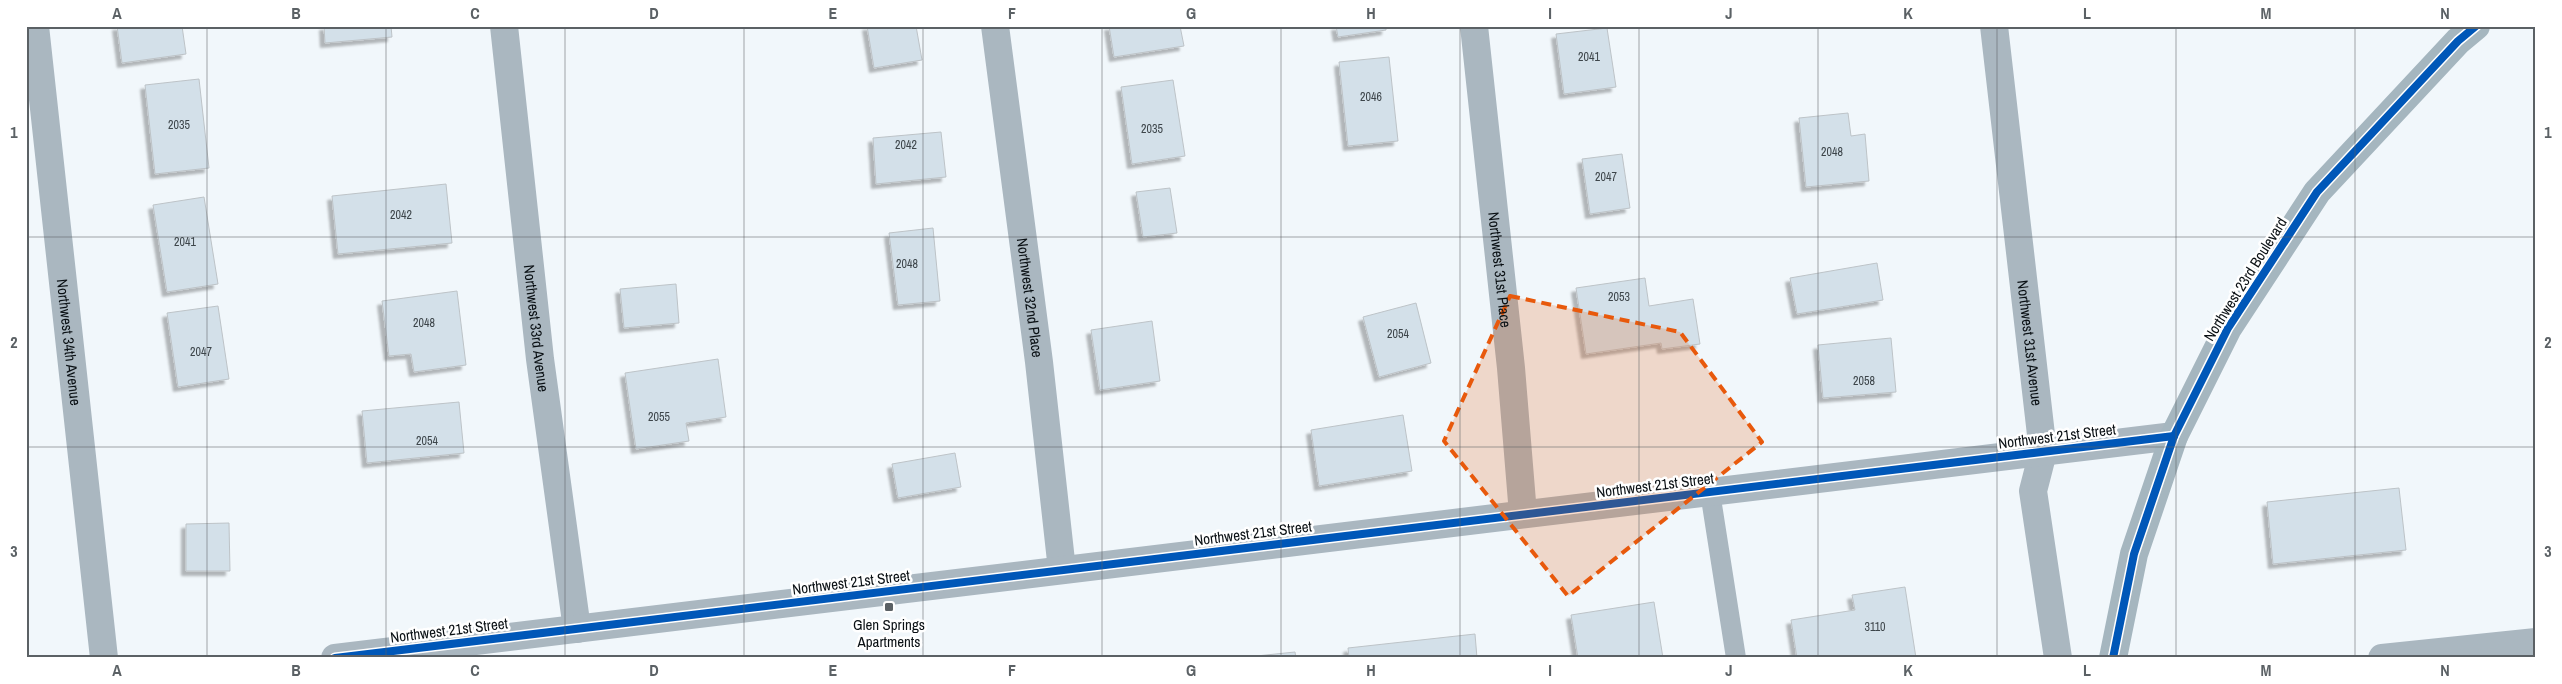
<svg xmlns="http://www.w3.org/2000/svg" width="2562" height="684" font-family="'Archivo Narrow',sans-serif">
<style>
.building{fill:#d3e0e9;stroke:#bdc3c7;filter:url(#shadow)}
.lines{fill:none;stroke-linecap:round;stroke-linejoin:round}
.lane{stroke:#aab7c0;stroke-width:20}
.street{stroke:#aab7c0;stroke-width:28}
.secondary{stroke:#a5b6bf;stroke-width:28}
.cycleway-casing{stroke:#fff;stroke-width:11}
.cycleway{stroke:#0057b8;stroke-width:8}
.marked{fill:#e8590c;fill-opacity:0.2;stroke:#e8590c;stroke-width:4;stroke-dasharray:10 6;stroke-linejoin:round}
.grid{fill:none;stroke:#5b6165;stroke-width:1;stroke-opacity:0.55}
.poi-dot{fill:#5b6165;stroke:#fff;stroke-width:2}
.labels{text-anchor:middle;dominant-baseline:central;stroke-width:5;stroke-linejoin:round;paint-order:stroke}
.number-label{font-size:12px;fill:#3d454a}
.street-label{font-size:15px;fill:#0a1014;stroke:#fff}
.poi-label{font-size:15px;fill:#0a1014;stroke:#fff}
.neatline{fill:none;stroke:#5b6165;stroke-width:2}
.grid-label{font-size:16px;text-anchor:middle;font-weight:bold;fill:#5b6165}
</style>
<defs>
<filter id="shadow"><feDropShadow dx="-4.5" dy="4.5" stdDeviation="1" flood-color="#0004"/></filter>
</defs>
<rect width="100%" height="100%" fill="#f1f7fb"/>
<g class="building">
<path d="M117 26H182L186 54 122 63Z"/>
<path d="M324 26H391L392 37 325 43Z"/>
<path d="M867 26H916L922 60 874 68Z"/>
<path d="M1109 26H1180L1184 46 1114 57Z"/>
<path d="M1336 26H1386V30L1338 37Z"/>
<path d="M1607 28 1616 87 1564 94 1556 34Z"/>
<path d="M1389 57 1398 141 1348 146 1339 62Z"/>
<path d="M199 79 209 168 155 174 145 85Z"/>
<path d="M1173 80 1185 156 1132 164 1121 87Z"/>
<path d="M1848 113 1851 136 1865 134 1869 181 1806 187 1799 118Z"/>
<path d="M941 132 946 177 876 184 873 138Z"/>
<path d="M1622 154 1630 208 1590 214 1582 159Z"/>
<path d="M446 184 452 243 338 254 332 196Z"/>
<path d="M1170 188 1177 233 1143 237 1136 192Z"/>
<path d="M204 197 218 284 167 292 153 205Z"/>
<path d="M933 228 940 301 898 305 889 233Z"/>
<path d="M1877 263 1883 300 1797 314 1790 278Z"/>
<path d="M1645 278 1649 306 1693 299 1700 344 1662 349 1661 343 1586 354 1576 288Z"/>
<path d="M676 284 679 323 624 328 620 289Z"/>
<path d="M457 291 466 365 414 372 411 354 389 356 382 301Z"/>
<path d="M1416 303 1431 363 1379 377 1363 317Z"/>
<path d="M218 306 229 379 178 387 167 313Z"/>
<path d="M1152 321 1160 381 1100 390 1091 330Z"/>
<path d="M1891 338 1896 392 1823 398 1818 345Z"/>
<path d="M718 359 726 417 686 423 689 441 636 449 625 373Z"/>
<path d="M459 402 464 453 367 463 362 411Z"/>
<path d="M1403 415 1412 471 1319 486 1311 430Z"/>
<path d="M955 453 961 487 898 498 892 464Z"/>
<path d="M2399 488 2406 550 2273 564 2267 502Z"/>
<path d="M229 523 230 571H186V524Z"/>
<path d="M1905 587 1916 658H1797L1791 620 1855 610 1852 595Z"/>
<path d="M1654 602 1663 658H1578L1571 615Z"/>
<path d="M1475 634 1477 658H1349L1348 648Z"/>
<path d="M1295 652 1296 658H1237Z"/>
</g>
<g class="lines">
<path class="lane" d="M1710 492 1736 658"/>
<g class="street">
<path id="s1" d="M35 26 104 658"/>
<path id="s2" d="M504 26 540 359 577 629"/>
<path id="s3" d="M995 26 1039 362 1062 570"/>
<path id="s4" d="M1474 26 1511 368 1523 514"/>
<path id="s5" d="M1994 26 2043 452 2033 491 2058 658"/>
<path d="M335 658 2174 436"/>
<path d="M2382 658 2536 642"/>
</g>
<path class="secondary" d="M2113 658 2134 554 2174 436 2228 328 2317 192 2458 41 2476 26"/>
<defs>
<g id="cycleway">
<path d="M335 658 2174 436"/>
<path d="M2113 658 2134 554 2174 436 2228 328 2317 192 2458 41 2476 26"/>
</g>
</defs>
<use href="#cycleway" class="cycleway-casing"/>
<use href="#cycleway" class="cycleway"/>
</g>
<path class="marked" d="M1510 296 1680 332 1762 442 1568 596 1444 441Z"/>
<path class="grid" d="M207 26V658M386 26V658M565 26V658M744 26V658M923 26V658M1102 26V658M1281 26V658M1460 26V658M1639 26V658M1818 26V658M1997 26V658M2176 26V658M2355 26V658M26 237H2536M26 447H2536"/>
<rect class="poi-dot" x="884" y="602" width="10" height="10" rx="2.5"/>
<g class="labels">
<g class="number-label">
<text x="1589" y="57">2041</text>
<text x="1371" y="97">2046</text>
<text x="179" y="125">2035</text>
<text x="1152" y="129">2035</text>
<text x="906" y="145">2042</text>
<text x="1832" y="152">2048</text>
<text x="1606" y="177">2047</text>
<text x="401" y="215">2042</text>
<text x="185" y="242">2041</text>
<text x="907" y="264">2048</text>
<text x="1619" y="297">2053</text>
<text x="424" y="323">2048</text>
<text x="1398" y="334">2054</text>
<text x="201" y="352">2047</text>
<text x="1864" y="381">2058</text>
<text x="659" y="417">2055</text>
<text x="427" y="441">2054</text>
<text x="1875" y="627">3110</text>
</g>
<g class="street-label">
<text stroke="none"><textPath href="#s4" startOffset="245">Northwest 31st Place</textPath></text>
<text transform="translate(2245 279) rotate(-58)">Northwest 23rd Boulevard</text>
<text stroke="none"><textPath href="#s3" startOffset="274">Northwest 32nd Place</textPath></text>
<text stroke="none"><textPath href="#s2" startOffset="304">Northwest 33rd Avenue</textPath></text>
<text stroke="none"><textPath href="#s1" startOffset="318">Northwest 34th Avenue</textPath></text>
<text stroke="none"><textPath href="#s5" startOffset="319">Northwest 31st Avenue</textPath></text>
<text transform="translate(2057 436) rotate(-7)">Northwest 21st Street</text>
<text transform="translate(1655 485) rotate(-7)">Northwest 21st Street</text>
<text transform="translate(1253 533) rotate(-7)">Northwest 21st Street</text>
<text transform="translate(851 582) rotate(-7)">Northwest 21st Street</text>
<text transform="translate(449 630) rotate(-7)">Northwest 21st Street</text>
</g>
<g class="poi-label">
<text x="889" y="624">Glen Springs<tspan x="889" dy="17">Apartments</tspan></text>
</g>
</g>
<rect width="2562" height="684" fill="none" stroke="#ffffff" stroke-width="55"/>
<rect x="28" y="28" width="2506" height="628" class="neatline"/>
<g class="grid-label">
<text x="117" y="19">A</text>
<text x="296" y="19">B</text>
<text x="475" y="19">C</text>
<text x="654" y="19">D</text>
<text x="833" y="19">E</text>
<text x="1012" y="19">F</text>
<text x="1191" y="19">G</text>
<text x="1371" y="19">H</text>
<text x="1550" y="19">I</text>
<text x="1729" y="19">J</text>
<text x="1908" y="19">K</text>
<text x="2087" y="19">L</text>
<text x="2266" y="19">M</text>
<text x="2445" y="19">N</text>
<text x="14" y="138">1</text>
<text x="2548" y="138">1</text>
<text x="14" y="348">2</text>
<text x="2548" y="348">2</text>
<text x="14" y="557">3</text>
<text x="2548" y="557">3</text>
<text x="117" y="676">A</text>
<text x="296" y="676">B</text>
<text x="475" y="676">C</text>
<text x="654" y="676">D</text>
<text x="833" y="676">E</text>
<text x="1012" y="676">F</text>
<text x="1191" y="676">G</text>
<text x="1371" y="676">H</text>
<text x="1550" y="676">I</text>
<text x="1729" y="676">J</text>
<text x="1908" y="676">K</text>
<text x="2087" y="676">L</text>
<text x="2266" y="676">M</text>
<text x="2445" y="676">N</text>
</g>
</svg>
